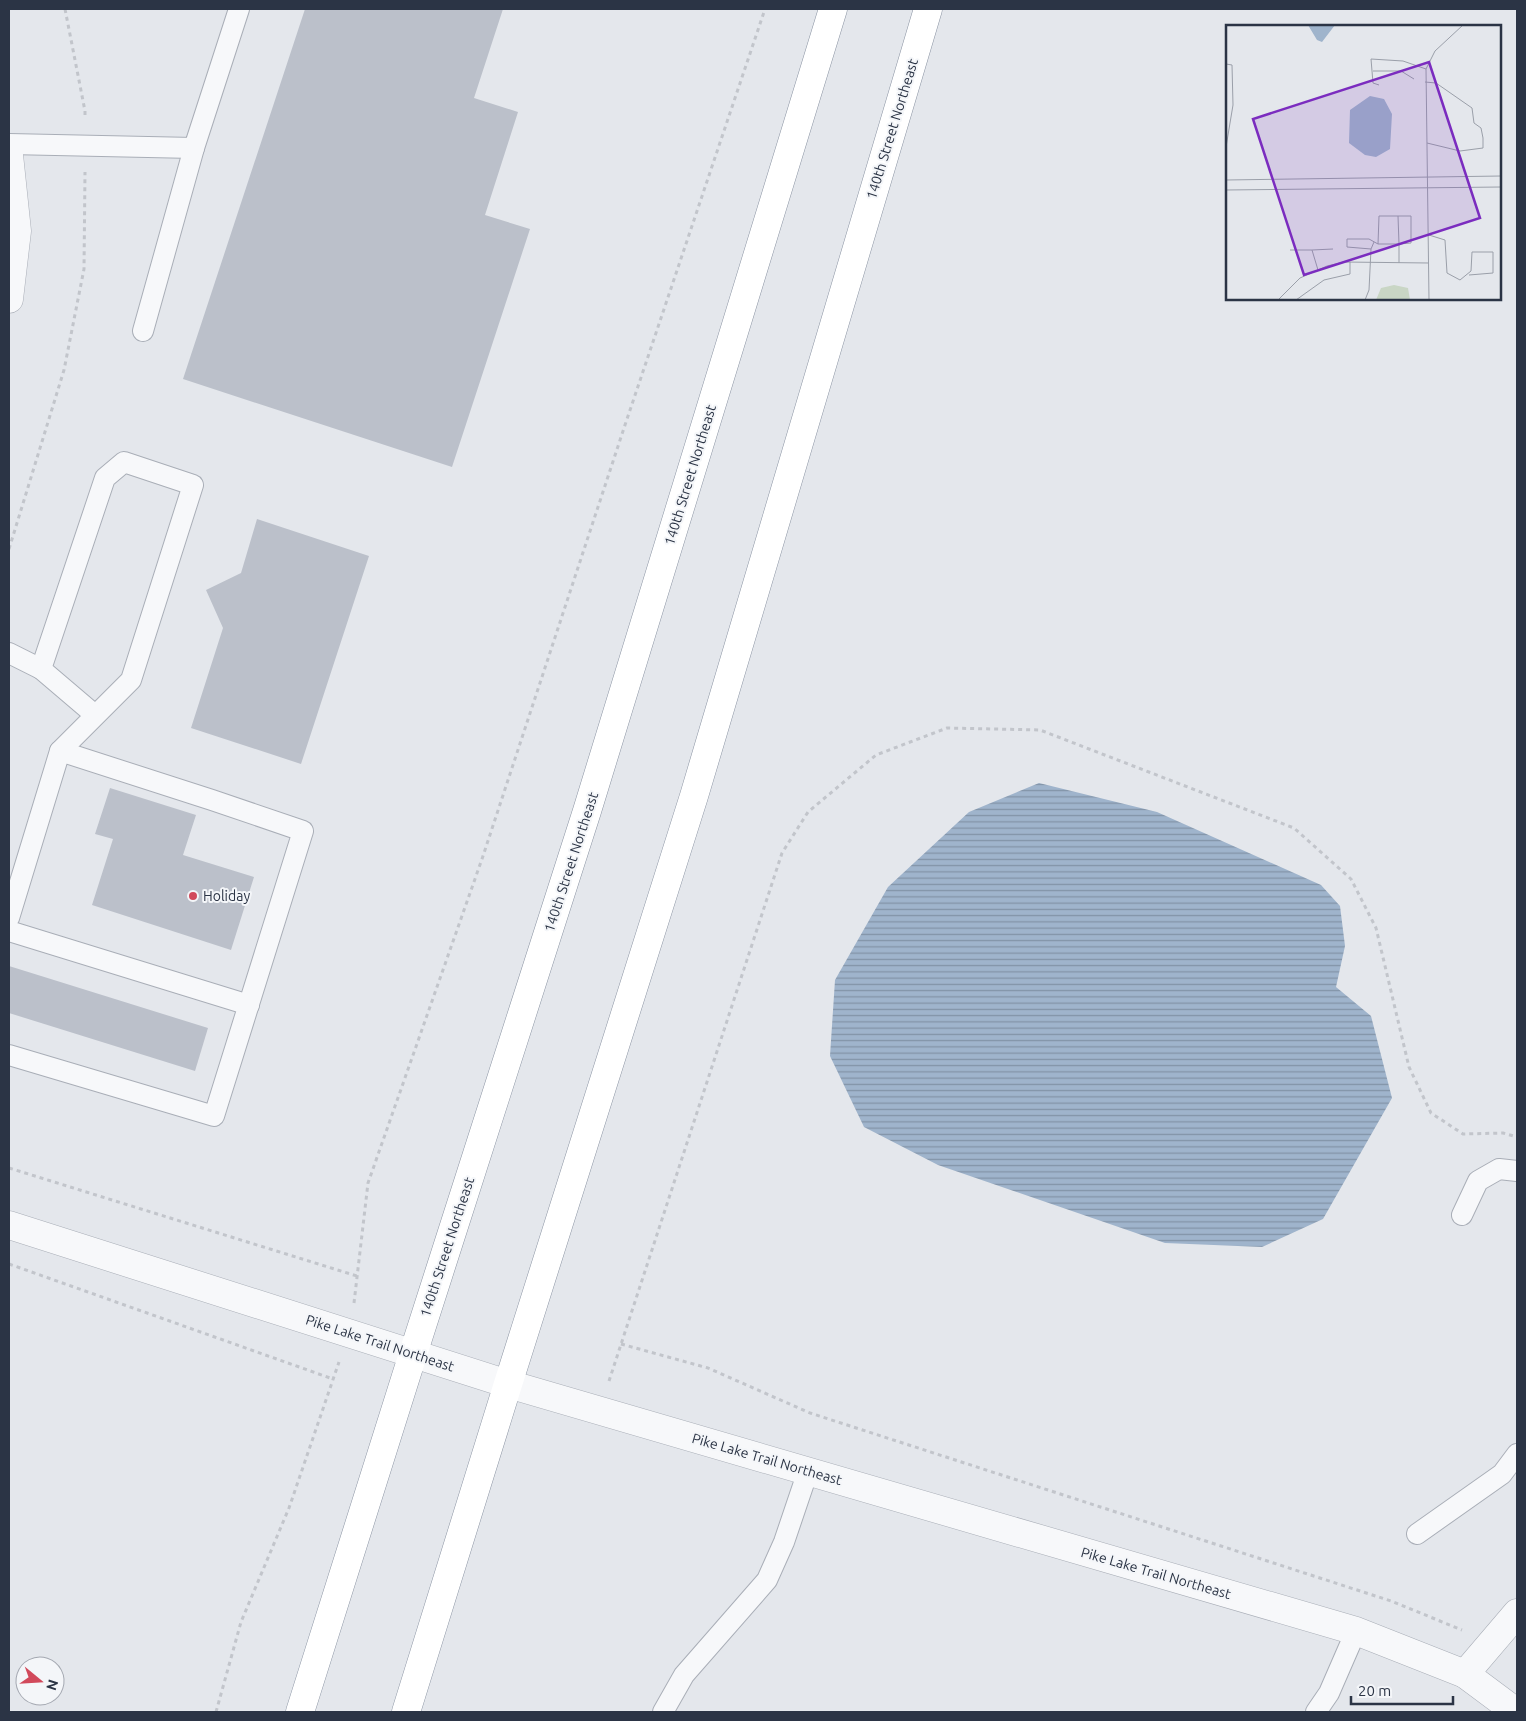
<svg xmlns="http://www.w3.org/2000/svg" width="1526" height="1721" font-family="Ubuntu,sans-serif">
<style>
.water{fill:url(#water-rules)}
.building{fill:#bbc0ca}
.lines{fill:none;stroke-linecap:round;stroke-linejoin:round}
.lane-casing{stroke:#a9aeb7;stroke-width:22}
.street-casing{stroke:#a9aeb7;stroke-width:29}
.highway-casing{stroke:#8b94a3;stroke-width:29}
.path{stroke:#c2c5cb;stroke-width:3;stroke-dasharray:4 4;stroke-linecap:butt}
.lane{stroke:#f7f8fa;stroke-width:20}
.street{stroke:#f7f8fa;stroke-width:28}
.highway{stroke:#fff;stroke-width:28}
.poi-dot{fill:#d1495b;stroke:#f4f6f9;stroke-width:2}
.labels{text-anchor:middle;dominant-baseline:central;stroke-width:4;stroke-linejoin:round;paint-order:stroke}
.street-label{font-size:14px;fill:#2b3445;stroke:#f4f6f9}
.poi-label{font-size:14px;fill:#2b3445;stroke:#f4f6f9;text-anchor:start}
.inset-road{fill:none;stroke:#9a9fa9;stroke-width:1}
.view{fill:#7b2cbf;fill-opacity:0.15;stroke:#7b2cbf;stroke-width:2.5}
.inset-edge{fill:none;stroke:#2b3445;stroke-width:2.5}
</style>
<defs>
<pattern id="water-rules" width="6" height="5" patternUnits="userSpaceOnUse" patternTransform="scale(1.25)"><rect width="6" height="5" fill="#9fb4cc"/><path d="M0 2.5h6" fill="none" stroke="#8293a7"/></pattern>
</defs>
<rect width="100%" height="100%" fill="#e4e7ec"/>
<path class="water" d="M1039 783 1157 812 1321 885 1340 906 1345 946 1336 987 1371 1016 1392 1098 1323 1219 1262 1247 1165 1243 938 1165 864 1127 830 1056 835 980 888 887 969 812Z"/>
<g class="building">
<path d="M305 9H503L474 98 518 112 485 215 530 229 452 467 183 379Z"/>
<path d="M257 519 369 556 301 764 191 728 223 628 206 590 241 573Z"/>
<path d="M110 788 196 815 183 855 254 877 231 950 92 905 113 839 95 834Z"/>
<path d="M9 966 208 1028 195 1071 9 1013Z"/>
</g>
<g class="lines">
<defs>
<g id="lane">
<path d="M9 144 194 148 239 9"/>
<path d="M143 331 194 148"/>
<path d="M9 653 41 669"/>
<path d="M60 751 131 680 193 485 124 462 105 478 41 669 95 715"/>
<path d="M9 918 60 751 212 800 303 831 214 1116 9 1055"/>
<path d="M9 931 249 1005"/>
<path d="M1462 1215 1478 1181 1499 1169 1517 1171"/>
<path d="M1417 1534 1502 1474 1517 1454"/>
<path d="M663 1712 684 1675 767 1580 784 1542 808 1471"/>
<path d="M1316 1712 1329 1693 1356 1631"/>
</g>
<g id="street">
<path d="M9 155 17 231 9 299"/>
<path d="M9 1225 508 1384 1356 1631 1465 1674 1516 1712"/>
<path d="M1465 1674 1517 1613"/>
</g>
<g id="highway">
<path d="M300 1712 413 1354 587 811 833 9"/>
<path d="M406 1712 508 1384 694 796 928 9"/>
</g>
</defs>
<use href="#lane" class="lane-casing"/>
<use href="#street" class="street-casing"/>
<use href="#highway" class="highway-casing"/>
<g class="path">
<path d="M65 9 85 111V118"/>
<path d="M9 549 64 370 84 269 85 172"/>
<path d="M9 1168 357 1276"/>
<path d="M9 1264 333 1379"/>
<path d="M354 1303 368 1183 482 859 625 425 765 9"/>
<path d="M621 1344 708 1368 810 1413 1391 1601 1462 1630"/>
<path d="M609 1381 782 853 808 812 876 755 947 728 1040 730 1294 828 1351 879 1376 928 1409 1067 1431 1113 1463 1134 1503 1133 1517 1137"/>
<path d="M216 1712 241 1622 289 1508 339 1362"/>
</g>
<use href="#lane" class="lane"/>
<use href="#street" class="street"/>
<use href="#highway" class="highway"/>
</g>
<circle class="poi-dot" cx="193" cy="896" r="5"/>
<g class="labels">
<g class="street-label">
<text transform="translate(892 129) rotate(-73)">140th Street Northeast</text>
<text transform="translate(690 475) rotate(-73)">140th Street Northeast</text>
<text transform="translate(571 862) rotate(-72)">140th Street Northeast</text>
<text transform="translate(447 1247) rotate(-72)">140th Street Northeast</text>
<text transform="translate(380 1343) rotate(18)">Pike Lake Trail Northeast</text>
<text transform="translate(767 1459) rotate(16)">Pike Lake Trail Northeast</text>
<text transform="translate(1156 1573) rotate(16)">Pike Lake Trail Northeast</text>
</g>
<g class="poi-label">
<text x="203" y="896">Holiday</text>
</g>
</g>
<g transform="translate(1226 25)">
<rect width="275" height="275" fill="#e4e7ec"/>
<path d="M168 260 182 263 184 275H150L155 263Z" fill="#c9d6c5"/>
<path d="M82 0H109L96 17 91 15ZM144 71 158 74 166 89 164 124 150 132 139 130 123 118 124 85Z" fill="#9fb4cc"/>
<path class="inset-road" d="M0 39 6 40 7 80 0 122M147 46H175L188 54M199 57 210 58 246 83 248 98 255 103 257 113V123L234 126 201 118M153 60 147 58 145 34 177 36 200 44M0 155 275 151M0 165 275 162M172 191 173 219 185 218V191H153L152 219H173V238M203 210 219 215 221 248 234 255 245 246 246 227H267V248L243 250M148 217 145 224 121 222V214H143L152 219M64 225H86L92 245M86 225 107 224M52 275 74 253 101 241 118 237 203 238M70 275 98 255 124 249V237M139 275 143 265 145 224M203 275 200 44 209 26 237 0"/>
<path class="view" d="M203 37 254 193 78 250 27 94Z"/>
<rect width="275" height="275" class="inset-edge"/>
</g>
<rect width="1526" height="1721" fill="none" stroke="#2b3445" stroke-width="20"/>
<g transform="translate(40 1681) rotate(108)"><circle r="24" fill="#f4f6f9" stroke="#a4a8b1"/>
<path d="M0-4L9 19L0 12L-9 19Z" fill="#d1495b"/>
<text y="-8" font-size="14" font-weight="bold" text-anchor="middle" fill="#2b3445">N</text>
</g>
<path d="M1351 1696v8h102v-8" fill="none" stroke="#2b3445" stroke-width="2.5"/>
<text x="1358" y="1696" font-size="15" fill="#2b3445" stroke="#f4f6f9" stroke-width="4" paint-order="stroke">20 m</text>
</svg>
